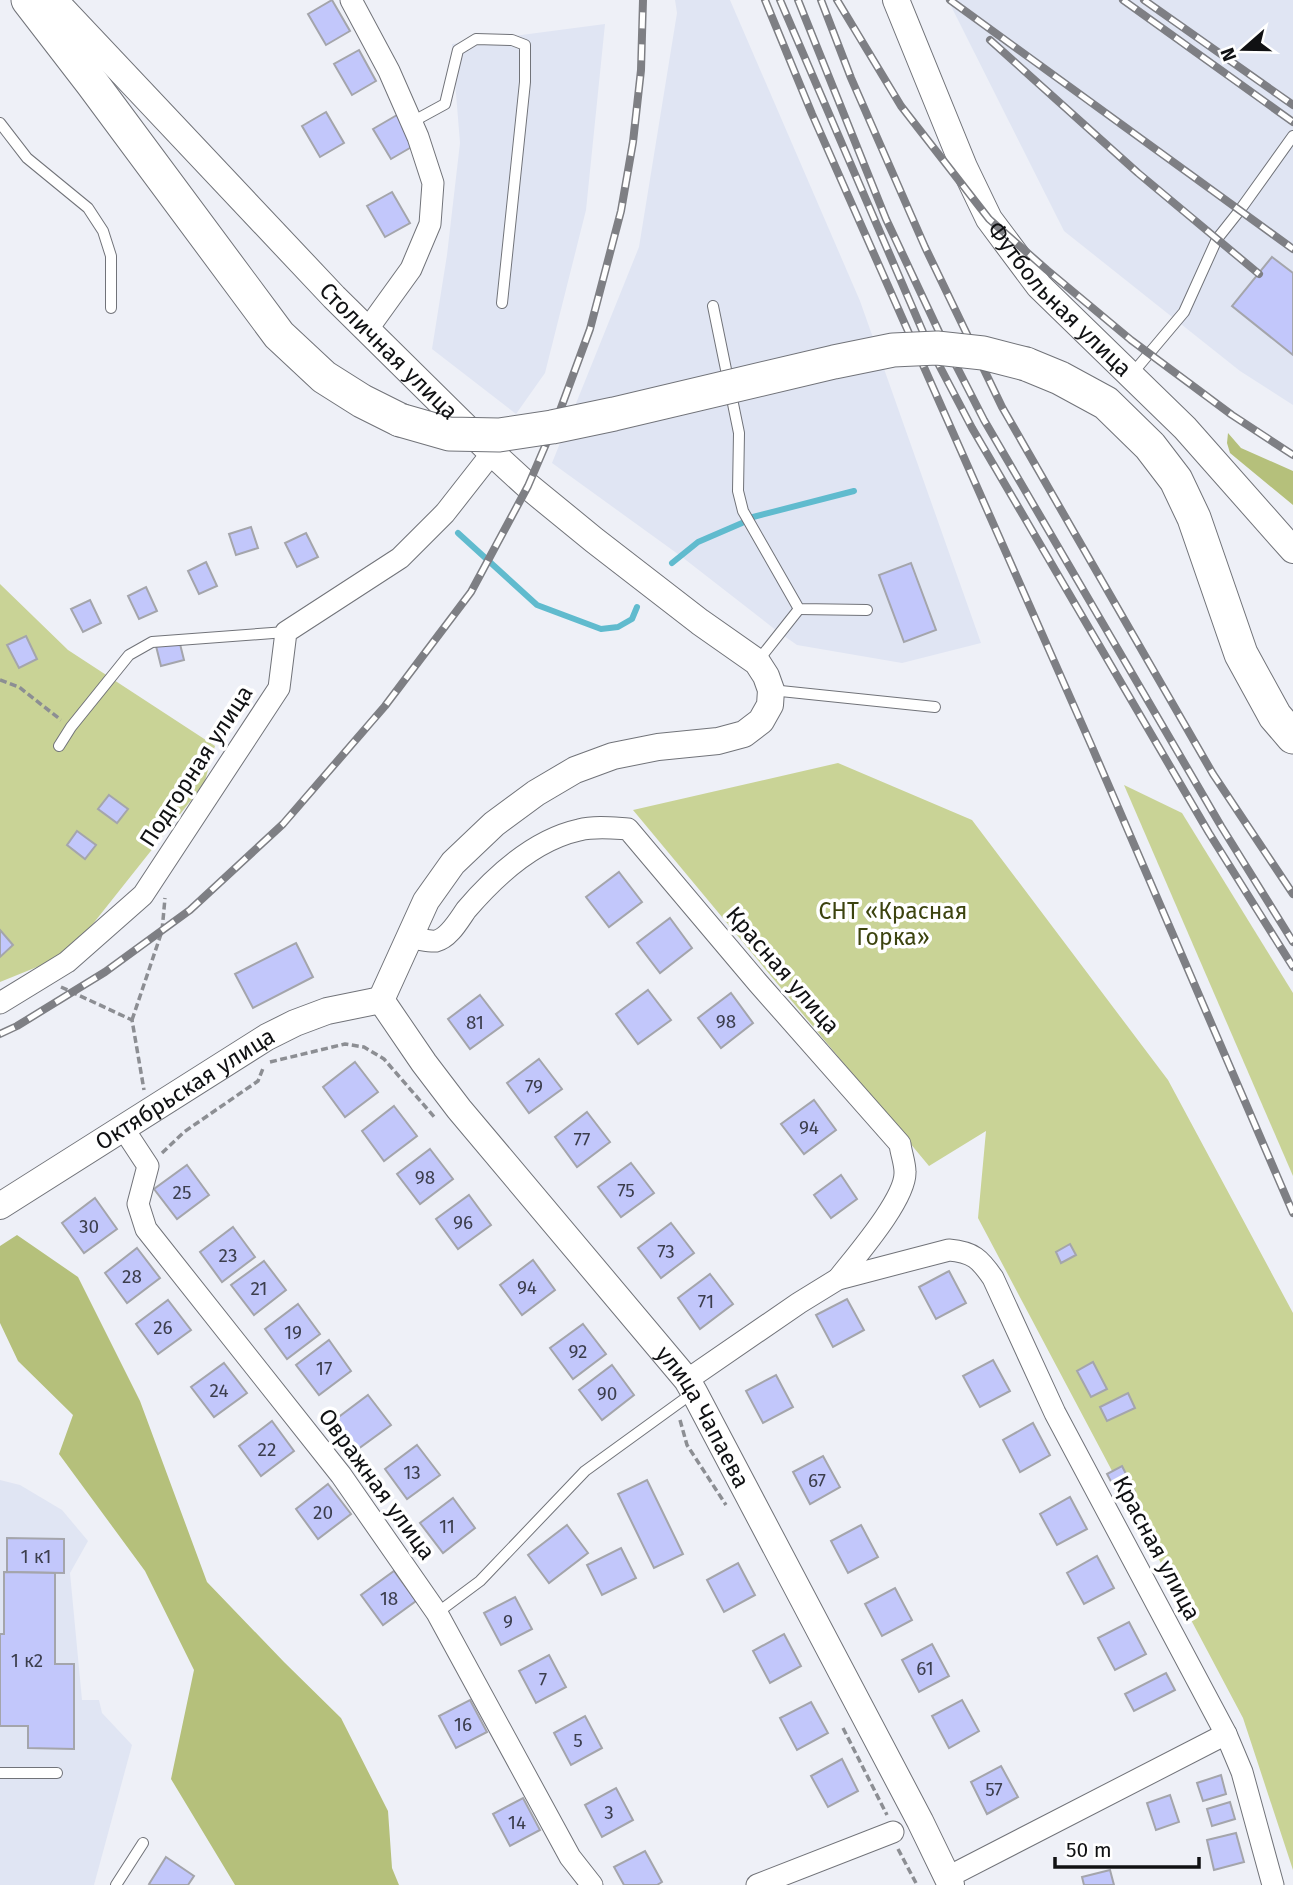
<svg xmlns="http://www.w3.org/2000/svg" width="1293" height="1885" font-family="'Fira Sans',sans-serif">
<style>
.built{fill:#e0e5f3}
.green{fill:#c9d396}
.forest{fill:#b5c07b}
.lines{fill:none;stroke-linecap:round;stroke-linejoin:round}
.stream{stroke:#60bbce;stroke-width:6}
.building{fill:#c2c7fb;stroke:#a4a5ab;stroke-width:2}
.service-casing{stroke:#717379;stroke-width:12}
.minor-casing{stroke:#717379;stroke-width:23}
.tertiary-casing{stroke:#717379;stroke-width:28}
.primary-casing{stroke:#717379;stroke-width:35}
.path{stroke:#8c8e93;stroke-width:3.5;stroke-dasharray:7 3.5;stroke-linecap:butt}
.service{stroke:#fff;stroke-width:10}
.minor{stroke:#fff;stroke-width:21}
.tertiary{stroke:#fff;stroke-width:26}
.primary{stroke:#fff;stroke-width:33}
.rail-casing{stroke:#7e7f84;stroke-width:8}
.rail{stroke:#fff;stroke-width:5;stroke-dasharray:16;stroke-linecap:butt}
.primary-bridge-casing{stroke:#717379;stroke-width:35;stroke-linecap:butt}
.primary-bridge{stroke:#fff;stroke-width:33}
.labels{text-anchor:middle;dominant-baseline:central;stroke-width:7;stroke-linejoin:round;paint-order:stroke}
.number-label{font-size:19px;fill:#3c3e4d}
.street-label{font-size:23px;fill:#101113;stroke:#fff}
.park-label{font-size:23px;fill:#3c430f;stroke:#fff}
</style>
<rect width="100%" height="100%" fill="#eef0f7"/>
<g class="built">
<path d="M675 0H730L860 301 981 643 902 663 797 645 777 631 682 557 552 463 639 247 677 13Z"/>
<path d="M948 0H1293V405L1240 371 1064 231Z"/>
<path d="M605 24 586 210 545 373 516 414 432 349 447 255 460 143 452 44Z"/>
<path d="M0 1480 20 1485 62 1510 88 1541 70 1573 82 1700H99L102 1713 132 1745 94 1885H0Z"/>
</g>
<g class="green">
<path d="M0 584 68 650 215 746 204 784 69 954 0 982Z"/>
<path d="M838 763 972 820 1168 1080 1293 1313V1870L1243 1718 978 1218 986 1131 929 1166 633 810Z"/>
<path d="M1124 785 1182 813 1293 993V1176Z"/>
</g>
<g class="forest">
<path d="M1228 433 1241 448 1293 471V505L1230 453 1227 443Z"/>
<path d="M17 1235 78 1277 140 1401 207 1582 284 1662 341 1718 388 1811 392 1868 399 1885H235L171 1779 194 1670 145 1571 59 1454 73 1415 18 1361 0 1323V1246Z"/>
</g>
<g class="lines">
<g class="stream">
<path d="M753 517 854 491"/>
<path d="M458 533 537 605 601 629 618 627 632 619 637 607"/>
<path d="M672 563 698 542 742 523"/>
</g>
</g>
<g class="building">
<path d="M332 0 350 31 326 45 308 14Z"/>
<path d="M359 50 376 81 352 95 334 64Z"/>
<path d="M326 112 344 143 320 157 302 126Z"/>
<path d="M397 115 415 145 391 159 373 129Z"/>
<path d="M392 192 410 223 385 237 367 206Z"/>
<path d="M1272 257 1293 273V355L1232 306Z"/>
<path d="M251 527 258 548 236 555 229 534Z"/>
<path d="M306 533 318 557 297 567 285 543Z"/>
<path d="M206 562 217 586 199 594 188 571Z"/>
<path d="M911 563 936 630 904 642 879 575Z"/>
<path d="M146 587 157 611 139 619 128 596Z"/>
<path d="M90 600 101 623 83 632 71 609Z"/>
<path d="M26 636 37 659 19 668 7 645Z"/>
<path d="M179 640 184 660 161 666 156 646Z"/>
<path d="M109 795 128 809 117 823 98 809Z"/>
<path d="M77 831 96 845 85 859 67 845Z"/>
<path d="M619 872 642 902 609 927 586 897Z"/>
<path d="M670 918 692 948 660 973 637 943Z"/>
<path d="M0 930 13 945 0 957Z"/>
<path d="M296 943 313 977 253 1008 235 974Z"/>
<path d="M648 990 671 1020 638 1044 616 1014Z"/>
<path d="M731 993 753 1023 721 1048 698 1018Z"/>
<path d="M480 995 503 1025 470 1049 448 1019Z"/>
<path d="M539 1059 562 1089 529 1113 507 1083Z"/>
<path d="M355 1062 378 1092 345 1117 323 1087Z"/>
<path d="M814 1100 836 1130 804 1154 781 1124Z"/>
<path d="M394 1106 417 1136 384 1161 362 1131Z"/>
<path d="M587 1112 610 1142 577 1167 555 1137Z"/>
<path d="M430 1149 453 1179 420 1204 397 1174Z"/>
<path d="M631 1163 654 1193 621 1217 598 1187Z"/>
<path d="M187 1165 209 1195 177 1219 154 1189Z"/>
<path d="M841 1175 857 1199 831 1218 814 1195Z"/>
<path d="M469 1195 491 1225 458 1249 436 1219Z"/>
<path d="M95 1198 117 1229 84 1253 62 1223Z"/>
<path d="M671 1223 694 1253 661 1278 638 1248Z"/>
<path d="M233 1227 255 1257 222 1282 200 1252Z"/>
<path d="M1070 1244 1076 1255 1061 1263 1056 1252Z"/>
<path d="M137 1248 160 1278 127 1303 105 1273Z"/>
<path d="M533 1260 555 1290 522 1315 500 1285Z"/>
<path d="M264 1261 286 1290 254 1315 231 1285Z"/>
<path d="M949 1271 966 1303 936 1319 919 1287Z"/>
<path d="M710 1274 733 1304 700 1329 678 1298Z"/>
<path d="M847 1299 864 1330 833 1347 816 1315Z"/>
<path d="M168 1300 191 1330 158 1354 136 1324Z"/>
<path d="M298 1304 320 1334 287 1359 265 1329Z"/>
<path d="M583 1324 606 1354 573 1379 550 1348Z"/>
<path d="M329 1340 351 1371 319 1395 296 1365Z"/>
<path d="M993 1360 1010 1391 980 1407 963 1376Z"/>
<path d="M1093 1362 1107 1389 1091 1397 1077 1371Z"/>
<path d="M224 1363 247 1393 214 1417 191 1387Z"/>
<path d="M612 1365 634 1395 602 1420 579 1390Z"/>
<path d="M776 1375 793 1407 763 1423 746 1391Z"/>
<path d="M1128 1393 1135 1408 1107 1421 1100 1407Z"/>
<path d="M368 1395 391 1425 358 1449 336 1419Z"/>
<path d="M272 1421 294 1451 261 1476 239 1446Z"/>
<path d="M1033 1423 1050 1455 1020 1472 1003 1440Z"/>
<path d="M417 1445 440 1475 407 1499 385 1469Z"/>
<path d="M823 1456 840 1487 810 1504 793 1472Z"/>
<path d="M1122 1466 1135 1492 1121 1500 1107 1474Z"/>
<path d="M647 1480 683 1554 654 1568 618 1494Z"/>
<path d="M328 1484 351 1514 318 1539 296 1509Z"/>
<path d="M1070 1497 1087 1529 1057 1545 1040 1514Z"/>
<path d="M453 1498 475 1528 443 1553 420 1523Z"/>
<path d="M567 1525 588 1553 549 1583 528 1555Z"/>
<path d="M861 1525 878 1557 848 1573 831 1541Z"/>
<path d="M7 1538 64 1539V1573L7 1572Z"/>
<path d="M621 1548 636 1578 602 1595 587 1565Z"/>
<path d="M1097 1556 1114 1588 1084 1604 1067 1573Z"/>
<path d="M738 1563 755 1595 724 1612 707 1580Z"/>
<path d="M394 1571 416 1601 383 1625 361 1595Z"/>
<path d="M4 1572 55 1573V1664H74V1749L28 1748V1726H0V1634H4Z"/>
<path d="M895 1588 912 1620 882 1636 865 1604Z"/>
<path d="M515 1597 532 1629 501 1645 484 1613Z"/>
<path d="M1129 1622 1146 1654 1115 1670 1098 1638Z"/>
<path d="M784 1634 801 1666 770 1683 753 1651Z"/>
<path d="M932 1644 949 1676 919 1692 902 1660Z"/>
<path d="M549 1655 566 1687 536 1703 519 1671Z"/>
<path d="M1166 1673 1175 1690 1134 1711 1125 1694Z"/>
<path d="M470 1700 487 1732 456 1748 439 1716Z"/>
<path d="M962 1700 979 1731 949 1748 932 1716Z"/>
<path d="M811 1702 828 1733 797 1750 780 1718Z"/>
<path d="M585 1716 602 1748 571 1765 554 1733Z"/>
<path d="M842 1759 858 1791 828 1807 811 1776Z"/>
<path d="M1001 1766 1018 1797 987 1814 971 1782Z"/>
<path d="M1221 1775 1226 1794 1203 1801 1197 1783Z"/>
<path d="M616 1788 633 1820 602 1837 585 1805Z"/>
<path d="M1170 1795 1179 1822 1156 1830 1147 1803Z"/>
<path d="M523 1798 540 1830 510 1846 493 1814Z"/>
<path d="M1230 1802 1235 1819 1212 1826 1207 1809Z"/>
<path d="M1236 1833 1244 1862 1214 1870 1207 1840Z"/>
<path d="M645 1851 662 1882 657 1885H624L614 1867Z"/>
<path d="M166 1857 194 1876 188 1885H151L149 1884Z"/>
<path d="M1110 1870 1114 1885H1084L1082 1877Z"/>
</g>
<g class="lines">
<defs>
<g id="service">
<path d="M412 122 445 104 458 50 476 39 512 40 525 45V82L502 303"/>
<path d="M0 123 27 158 88 208 103 231 111 256V308"/>
<path d="M713 306 739 433 738 491 743 511 799 609 867 610"/>
<path d="M1131 375 1184 312 1217 239 1240 210 1293 136"/>
<path d="M757 662 799 609"/>
<path d="M771 690 935 707"/>
<path d="M59 746 71 727 129 655 152 642 286 632"/>
<path d="M437 1613 480 1581 585 1471 694 1392"/>
<path d="M0 1773H57"/>
<path d="M116 1885 143 1843"/>
</g>
<g id="minor">
<path d="M351 0 389 71 418 137 433 183 430 224 411 269 367 330"/>
<path d="M409 938C417 938 429 942 436 941 449 938 459 920 466 910 495 876 534 840 579 830 595 826 612 828 628 829L758 983 900 1144C901 1153 905 1163 905 1172 906 1199 855 1257 838 1279"/>
<path d="M0 1003 67 962 143 895 279 688 286 632 400 558 445 513 492 453"/>
<path d="M123 1128 148 1166 138 1204 146 1229 341 1475 437 1613 570 1857 592 1885"/>
<path d="M687 1380 799 1303 838 1279 949 1250C973 1252 980 1259 993 1278L1055 1413 1226 1734 1242 1772 1273 1885"/>
<path d="M948 1877 1226 1734"/>
<path d="M757 1885 893 1832"/>
</g>
<g id="tertiary">
<path id="s1" d="M54 0 334 297 492 453 528 486 594 540 700 622 757 662 766 676 771 690 770 705 761 721 744 734 718 741 658 747 613 756 575 770 536 793 494 824 453 863 426 901 381 1000"/>
<path id="s2" d="M896 0 964 167 989 219 1039 286 1185 428 1293 550"/>
<path id="s3" d="M381 1000 424 1063 459 1109 687 1380 694 1392 920 1821 951 1885"/>
<path id="s4" d="M0 1206 267 1037 295 1023 327 1011 381 1000"/>
</g>
<g id="primary">
<path d="M28 0 92 83 279 335 324 377 362 401 400 420"/>
<path d="M1026 364 1060 378 1106 403 1150 446 1176 480 1194 518 1241 654 1275 716 1293 737"/>
</g>
</defs>
<use href="#service" class="service-casing"/>
<use href="#minor" class="minor-casing"/>
<use href="#tertiary" class="tertiary-casing"/>
<use href="#primary" class="primary-casing"/>
<g class="path">
<path d="M0 680 19 687 61 720"/>
<path d="M61 987 132 1020 144 1090"/>
<path d="M132 1020 162 931 165 898"/>
<path d="M270 1062 345 1044 364 1047 384 1059 436 1119"/>
<path d="M162 1153 184 1132 258 1081 264 1066"/>
<path d="M680 1420 687 1445 726 1505"/>
<path d="M843 1728 887 1815"/>
<path d="M898 1849 917 1885"/>
</g>
<use href="#service" class="service"/>
<use href="#minor" class="minor"/>
<use href="#tertiary" class="tertiary"/>
<use href="#primary" class="primary"/>
<defs>
<g id="rail">
<path d="M765 0 812 114 1092 747 1293 1213"/>
<path d="M780 0 929 346 972 428 1209 833 1293 967"/>
<path d="M798 0 886 219 941 336 984 420 1221 826 1293 942"/>
<path d="M821 0 851 78 925 247 1002 407 1213 774 1293 894"/>
<path d="M837 0 901 106 989 219 1047 270 1131 340 1232 415 1293 455"/>
<path d="M950 0 1293 249"/>
<path d="M1123 0 1293 122"/>
<path d="M1144 0 1293 105"/>
<path d="M990 40 1138 173 1259 274"/>
<path d="M0 1034 17 1026 105 972 190 910 283 824 385 706 471 592 528 486 558 416 590 329 621 211 633 142 641 70 643 0"/>
</g>
</defs>
<use href="#rail" class="rail-casing"/>
<use href="#rail" class="rail"/>
<defs>
<path id="primary-bridge" d="M400 420 449 434 499 435 552 427 614 414 834 362 893 350 937 348 983 353 1026 364"/>
</defs>
<use href="#primary-bridge" class="primary-bridge-casing"/>
<use href="#primary-bridge" class="primary-bridge"/>
</g>
<g class="labels">
<g class="number-label">
<text x="726" y="1021">98</text>
<text x="475" y="1022">81</text>
<text x="534" y="1086">79</text>
<text x="809" y="1127">94</text>
<text x="582" y="1139">77</text>
<text x="425" y="1177">98</text>
<text x="626" y="1190">75</text>
<text x="182" y="1192">25</text>
<text x="463" y="1222">96</text>
<text x="89" y="1226">30</text>
<text x="666" y="1251">73</text>
<text x="228" y="1255">23</text>
<text x="132" y="1276">28</text>
<text x="527" y="1287">94</text>
<text x="259" y="1288">21</text>
<text x="706" y="1301">71</text>
<text x="163" y="1327">26</text>
<text x="293" y="1332">19</text>
<text x="578" y="1351">92</text>
<text x="324" y="1368">17</text>
<text x="219" y="1390">24</text>
<text x="607" y="1393">90</text>
<text x="267" y="1449">22</text>
<text x="412" y="1472">13</text>
<text x="817" y="1480">67</text>
<text x="323" y="1512">20</text>
<text x="447" y="1526">11</text>
<text x="36" y="1556">1 к1</text>
<text x="389" y="1598">18</text>
<text x="508" y="1621">9</text>
<text x="27" y="1660">1 к2</text>
<text x="925" y="1668">61</text>
<text x="543" y="1679">7</text>
<text x="463" y="1724">16</text>
<text x="578" y="1740">5</text>
<text x="994" y="1789">57</text>
<text x="609" y="1812">3</text>
<text x="517" y="1822">14</text>
</g>
<g class="street-label">
<text stroke="none"><textPath href="#s2" startOffset="345">Футбольная улица</textPath></text>
<text stroke="none"><textPath href="#s1" startOffset="485">Столичная улица</textPath></text>
<text transform="translate(196 766) rotate(-57)">Подгорная улица</text>
<text transform="translate(783 970) rotate(49)">Красная улица</text>
<text stroke="none"><textPath href="#s4" startOffset="219">Октябрьская улица</textPath></text>
<text stroke="none"><textPath href="#s3" startOffset="528">улица Чапаева</textPath></text>
<text transform="translate(377 1484) rotate(54)">Овражная улица</text>
<text transform="translate(1157 1548) rotate(62)">Красная улица</text>
</g>
<g class="park-label">
<text x="893" y="911">СНТ «Красная<tspan x="893" dy="26">Горка»</tspan></text>
</g>
</g>
<g transform="translate(1244 49) rotate(250)" stroke="#ffffff" stroke-width="5" paint-order="stroke">
<path d="M0-5L12 26L0 18L-12 26Z" fill="#101113"/>
<text y="-10" font-size="19" font-weight="bold" text-anchor="middle" fill="#101113">N</text>
</g>
<path d="M1055 1857v10h144v-10" fill="none" stroke="#101113" stroke-width="3.5"/>
<text x="1066" y="1857" font-size="21" fill="#101113" stroke="#ffffff" stroke-width="5" paint-order="stroke">50 m</text>
</svg>
